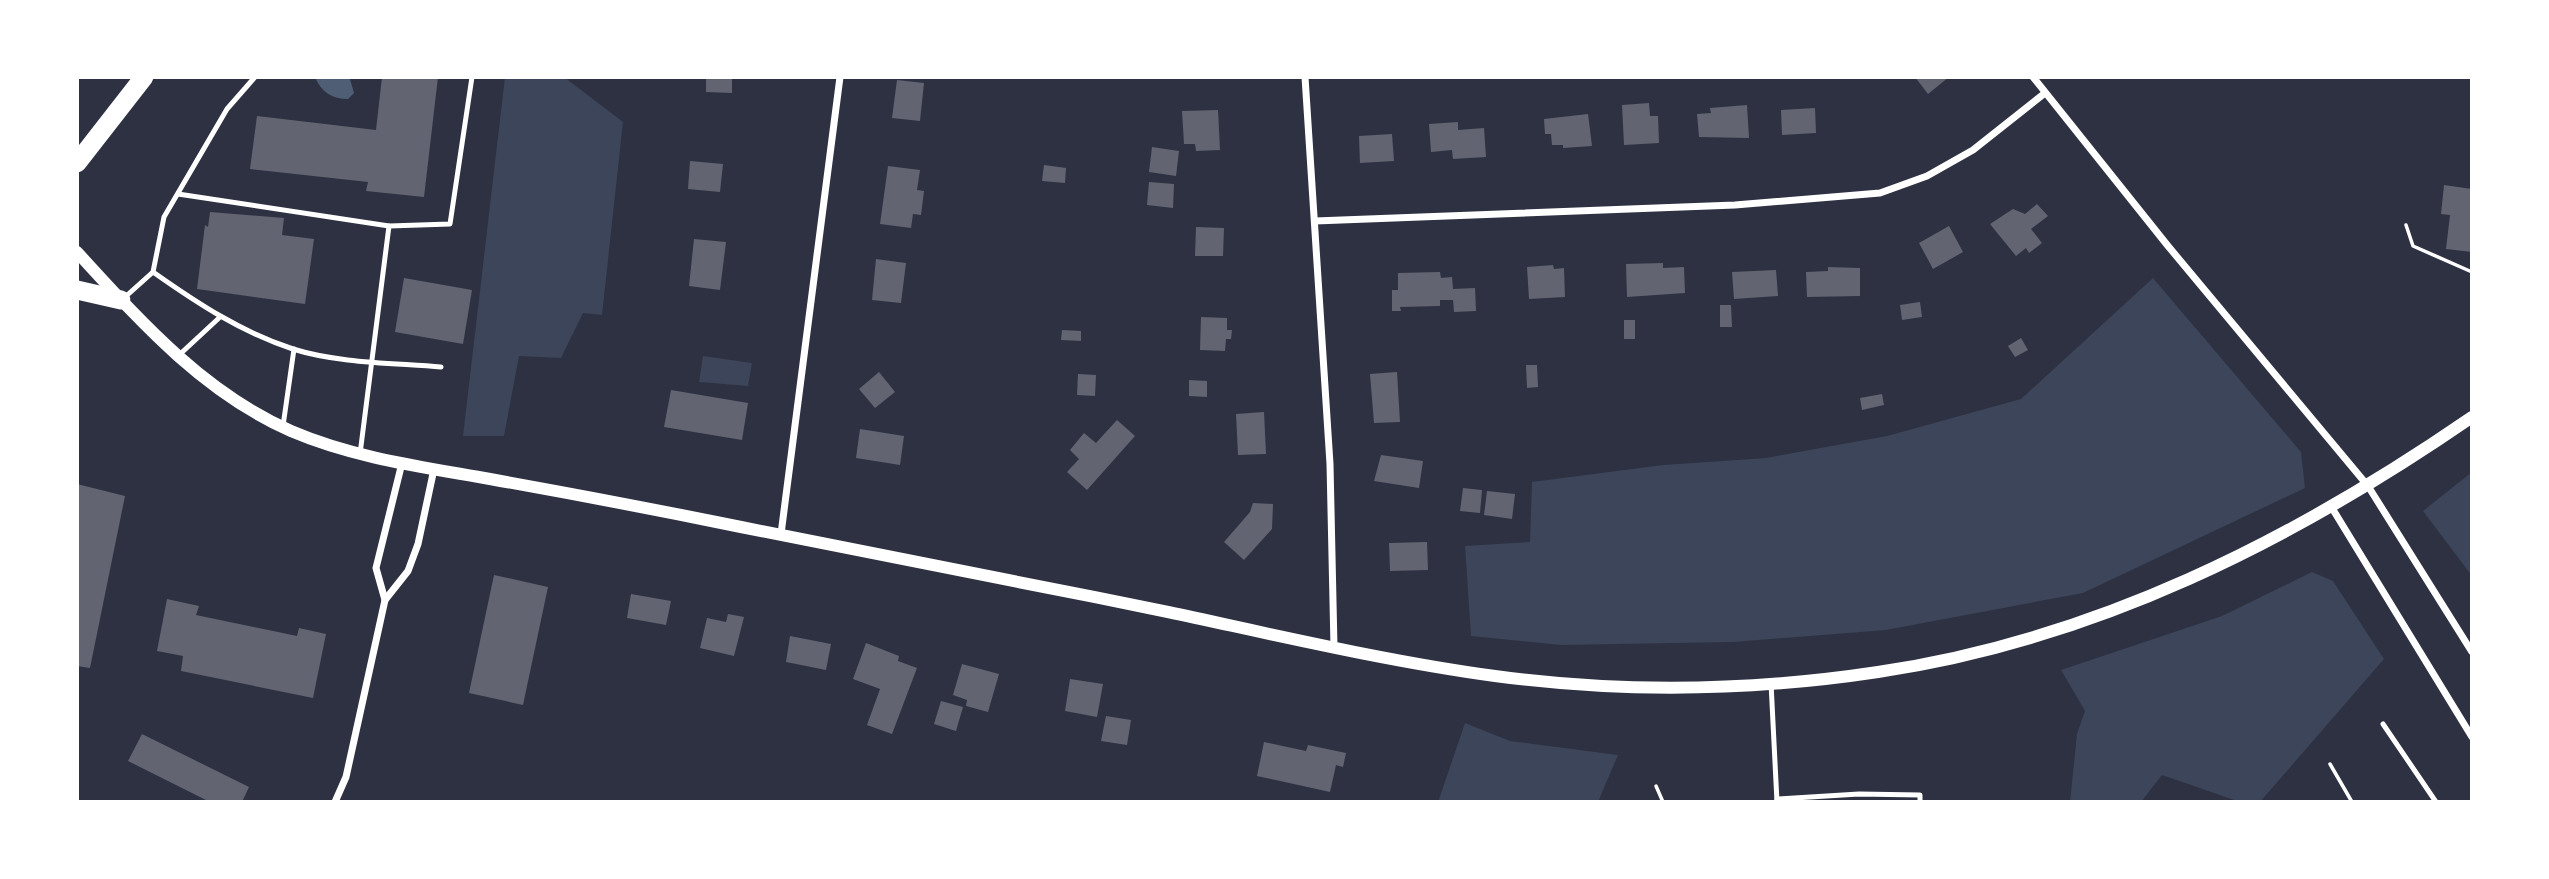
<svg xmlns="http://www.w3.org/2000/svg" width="2549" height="879" font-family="'Alegreya Sans',sans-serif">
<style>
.green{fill:#3c4559}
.water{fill:#4f5d75}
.building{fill:#626471}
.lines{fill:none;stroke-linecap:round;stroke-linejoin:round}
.path{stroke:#fff;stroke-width:3.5}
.service{stroke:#fff;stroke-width:5}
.minor{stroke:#fff;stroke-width:7}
.tertiary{stroke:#fff;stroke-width:12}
.trunk{stroke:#fff;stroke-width:19}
</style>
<rect width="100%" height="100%" fill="#2d3142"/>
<g class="green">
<path d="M505 77H564L623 122 602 315 583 313 561 358 519 356 504 436H463Z"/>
<path d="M2153 278 2301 452 2305 488 2083 593 1886 630 1733 642 1561 645 1471 636 1465 546 1530 542 1532 482 1663 465 1766 458 1887 436 2021 399Z"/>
<path d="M703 356 752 363 748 386 699 382Z"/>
<path d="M2472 472V576L2423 511Z"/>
<path d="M2312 572 2333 581 2384 659 2260 802H2240L2162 775 2141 802H2070L2077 734 2085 711 2061 670 2222 616Z"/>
<path d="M1465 723 1510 741 1618 755 1598 802H1438Z"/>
</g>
<path class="water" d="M315 77 350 79 354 93 348 99C332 99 321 92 315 77Z"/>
<g class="building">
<path d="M382 77H438L424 197 366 191 368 182 250 169 257 116 376 130Z"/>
<path d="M706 77H732V93L706 92Z"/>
<path d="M1915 77H1949L1928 94Z"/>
<path d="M897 80 924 83 920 121 892 118Z"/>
<path d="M1649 103 1650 116H1658L1659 143 1624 145 1622 105Z"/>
<path d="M1747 105 1749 138 1699 137 1697 114 1711 113 1710 108Z"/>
<path d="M1815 108 1816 133 1782 135 1781 110Z"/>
<path d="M1218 110 1220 150 1196 151 1195 144H1184L1182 111Z"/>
<path d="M1588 114 1592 146 1563 148V145H1552L1551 134H1545L1544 119Z"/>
<path d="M1458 122V130L1484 128 1486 157 1453 159 1452 150 1431 152 1429 124Z"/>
<path d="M1392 134 1394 161 1360 163 1359 136Z"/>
<path d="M1152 147 1179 151 1176 176 1149 172Z"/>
<path d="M690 161 723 164 720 192 688 189Z"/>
<path d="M1044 165 1066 168 1065 183 1042 181Z"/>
<path d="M888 166 920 170 917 190 924 191 921 215 913 214 911 228 880 224Z"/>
<path d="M1149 182 1174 184 1173 208 1147 205Z"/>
<path d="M2444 185 2472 189V252L2446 249 2450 215 2441 214Z"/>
<path d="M2037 204 2048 216 2031 229 2042 243 2029 253 2026 248 2016 256 1990 224 2013 209 2025 214Z"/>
<path d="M210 212 284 218 282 235 314 239 305 304 197 289 205 225 208 227Z"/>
<path d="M1949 226 1963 252 1933 269 1919 243Z"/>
<path d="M1196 227 1224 228 1223 256H1195Z"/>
<path d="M694 239 726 242 720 290 689 286Z"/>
<path d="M876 259 906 263 901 303 872 300Z"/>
<path d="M1663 263V268L1684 267 1685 293 1627 297 1626 264Z"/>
<path d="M1553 265 1554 269 1564 268 1565 297 1529 299 1527 267Z"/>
<path d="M1828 267 1860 268V296L1807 297 1806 272 1828 271Z"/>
<path d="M1776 270 1778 296 1734 299 1732 272Z"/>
<path d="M1440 272 1441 278 1452 277 1453 289 1475 288 1476 311 1454 312 1453 300H1440V306L1400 307 1401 311H1392V290H1398V273Z"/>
<path d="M404 278 472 290 463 344 395 332Z"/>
<path d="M1920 302 1922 317 1902 320 1900 305Z"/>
<path d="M1720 305H1731L1732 327H1720Z"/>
<path d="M1201 317 1227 318V330H1232L1231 339H1226L1225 351 1200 350Z"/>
<rect x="1624" y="320" width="11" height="19"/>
<path d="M1062 330 1081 331V341L1061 340Z"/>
<path d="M2021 338 2028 350 2015 357 2008 346Z"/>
<path d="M1526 365H1537L1538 387 1527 388Z"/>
<path d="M879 372 895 392 875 408 859 389Z"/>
<path d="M1397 372 1400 422 1374 423 1370 374Z"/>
<path d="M1078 374 1096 375 1095 396 1077 395Z"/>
<path d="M1189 380 1207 381V397L1189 396Z"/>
<path d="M671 390 748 403 742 440 664 427Z"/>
<path d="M1882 394 1884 405 1862 410 1860 398Z"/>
<path d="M1264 412 1266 454 1238 455 1236 414Z"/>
<path d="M1117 420 1135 436 1087 490 1067 472 1079 459 1070 450 1084 433 1096 443Z"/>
<path d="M860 429 904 436 900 465 856 458Z"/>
<path d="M1381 455 1423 461 1419 488 1374 481Z"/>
<path d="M77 484 125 496 90 668 77 666Z"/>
<path d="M1463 488 1482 490 1480 513 1460 511Z"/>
<path d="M1487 491 1515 494 1512 519 1484 515Z"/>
<path d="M1253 503 1273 504 1272 529 1244 560 1224 542 1250 512Z"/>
<path d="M1427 542 1428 570 1390 571 1389 543Z"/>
<path d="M494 575 548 587 523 705 469 693Z"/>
<path d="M631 594 671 601 666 625 627 618Z"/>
<path d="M167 599 199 606 196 615 297 636 299 628 326 634 313 698 181 671 183 656 157 651Z"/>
<path d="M728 614 744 617 734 656 700 648 707 618 726 622Z"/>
<path d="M790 636 831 644 826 670 786 662Z"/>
<path d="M866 643 899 656 898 661 917 668 892 734 867 725 880 689 853 679Z"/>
<path d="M962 664 999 674 988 712 966 706 967 700 953 695Z"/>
<path d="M1070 679 1103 684 1097 717 1065 711Z"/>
<path d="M941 701 963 707 956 731 934 724Z"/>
<path d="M1106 716 1131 720 1127 745 1101 741Z"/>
<path d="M142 734 249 787 242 802H210L128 761Z"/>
<path d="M1264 742 1306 751 1308 745 1346 753 1343 767 1336 765 1330 792 1257 776Z"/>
</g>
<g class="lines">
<g class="path">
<path d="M2406 225 2413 246 2472 272"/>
<path d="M2330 764 2352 802"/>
<path d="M1656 786 1663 802"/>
</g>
<g class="service">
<path d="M178 194 389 226 450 224 472 77"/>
<path d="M153 272C197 303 241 332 293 349 337 363 394 363 441 367"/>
<path d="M124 298 153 272 164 217 227 109 255 77"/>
<path d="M178 356 219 318"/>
<path d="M283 426 294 349"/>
<path d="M360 454 389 226"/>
<path d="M1771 683 1777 802"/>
<path d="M2383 724 2436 802"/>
<path d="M1777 799 1859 794 1920 795V802"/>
</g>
<g class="minor">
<path d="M1305 77 1330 464 1334 647"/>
<path d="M2033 77 2168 246 2368 486 2472 652"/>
<path d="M1315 221 1735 205 1880 193 1927 176 1973 150 2045 93"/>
<path d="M2332 508 2472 737"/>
<path d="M781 534 840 77"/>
<path d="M385 600 376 568 402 463"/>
<path d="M335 802 346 777 385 600 408 571 418 544 434 469"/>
</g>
<path class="tertiary" d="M77 252C141 322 203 392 291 431 354 458 423 467 490 479 574 494 658 510 741 527 884 555 1026 583 1168 612 1276 635 1385 661 1495 676 1621 693 1752 691 1878 672 2095 640 2292 541 2472 417"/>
<g class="trunk">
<path d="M77 163 144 77"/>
<path d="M77 290 121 300"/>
</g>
</g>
<rect width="2549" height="879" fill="none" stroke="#ffffff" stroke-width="158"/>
</svg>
